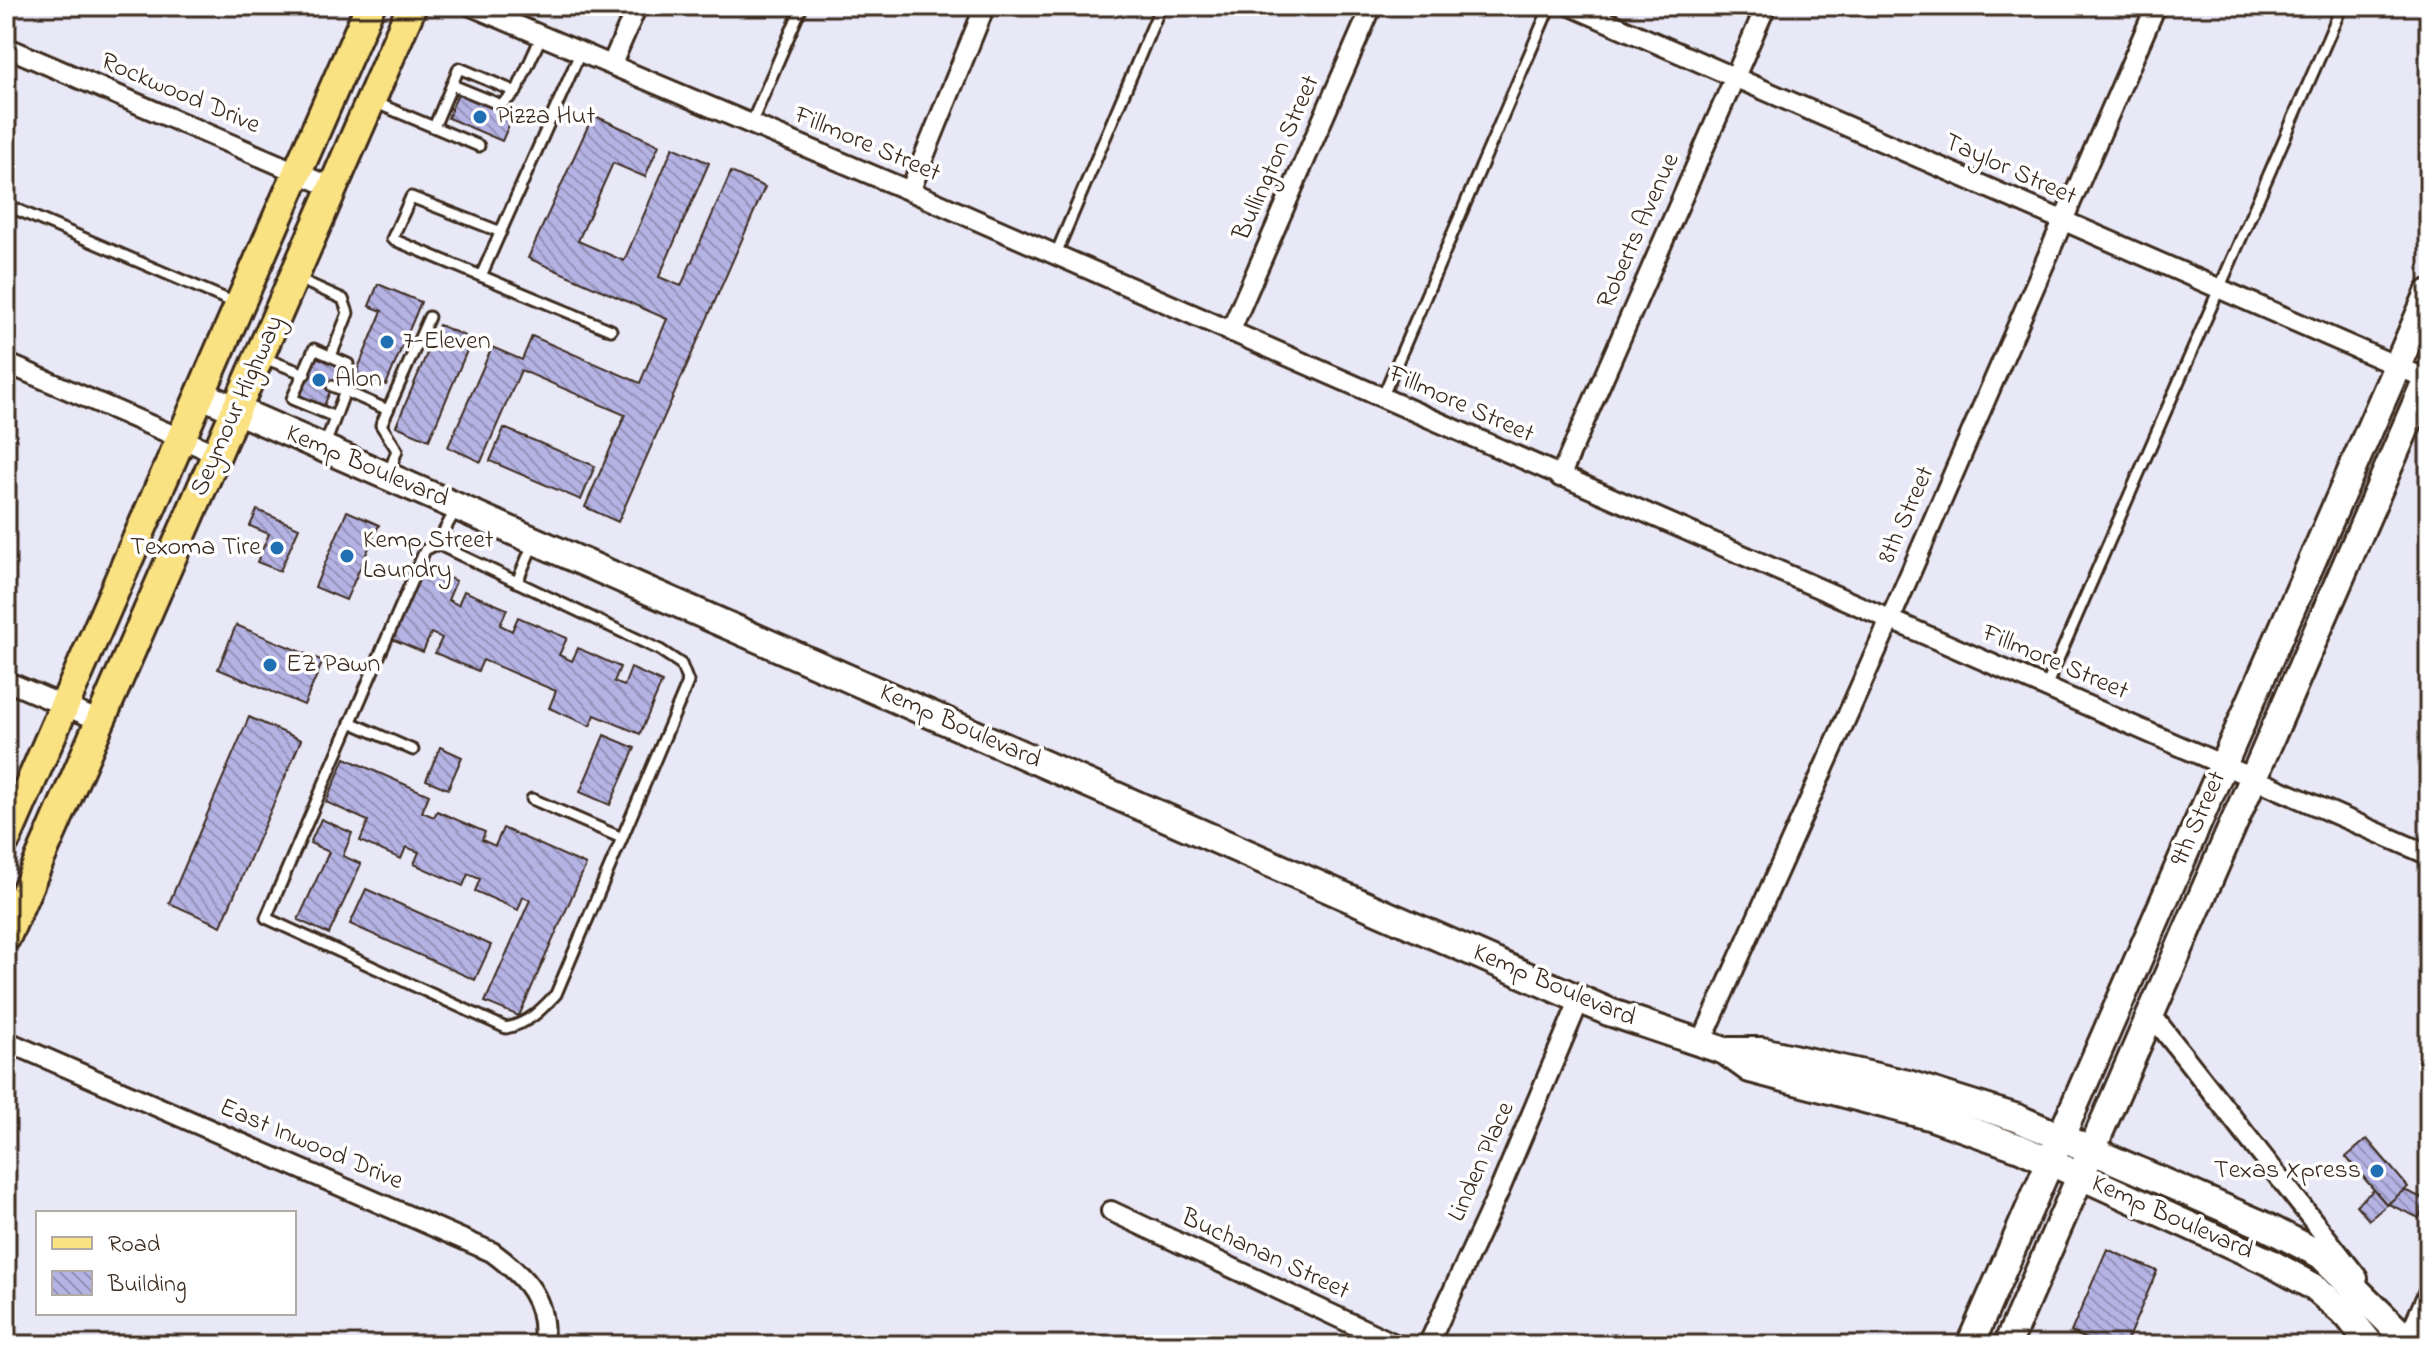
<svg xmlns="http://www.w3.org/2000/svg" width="2435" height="1351" font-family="'Indie Flower',sans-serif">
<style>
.building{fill:url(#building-back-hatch);stroke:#3b2a1e;stroke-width:2}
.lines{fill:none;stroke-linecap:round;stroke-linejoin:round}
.lane-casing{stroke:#3b2a1e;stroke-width:15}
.street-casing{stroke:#3b2a1e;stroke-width:24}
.secondary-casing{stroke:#3b2a1e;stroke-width:32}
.primary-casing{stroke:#3b2a1e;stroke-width:34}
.lane{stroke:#fff;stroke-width:9}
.street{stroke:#fff;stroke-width:18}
.secondary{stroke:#fff;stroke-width:26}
.primary{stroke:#fae181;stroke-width:28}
.poi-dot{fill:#1f6fb2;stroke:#fff;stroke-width:3}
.labels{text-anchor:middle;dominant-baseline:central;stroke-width:7;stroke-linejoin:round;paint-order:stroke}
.street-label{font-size:26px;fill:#3b2a1e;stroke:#fff}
.poi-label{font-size:26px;fill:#3b2a1e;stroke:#fff;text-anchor:start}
</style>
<defs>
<pattern id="building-back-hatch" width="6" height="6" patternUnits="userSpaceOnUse" patternTransform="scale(2)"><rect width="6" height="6" fill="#b5b3e4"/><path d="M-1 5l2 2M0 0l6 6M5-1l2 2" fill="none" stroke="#9492b8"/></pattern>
</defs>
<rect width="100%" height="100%" fill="#e9e8f7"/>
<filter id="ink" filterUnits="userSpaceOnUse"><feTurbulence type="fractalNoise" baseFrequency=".0125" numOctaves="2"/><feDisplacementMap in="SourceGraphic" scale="16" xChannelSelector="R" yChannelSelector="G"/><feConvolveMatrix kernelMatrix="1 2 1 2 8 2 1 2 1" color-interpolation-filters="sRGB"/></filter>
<g filter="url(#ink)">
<g class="building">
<path d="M458 93 513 116 502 141 448 118Z"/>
<path d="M593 115 659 145 645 177 613 163 578 241 624 261 673 147 709 163 659 277 681 286 731 172 765 187 618 522 585 507 625 415 521 370 481 462 448 447 492 347 522 360 532 336 640 383 667 319 528 258Z"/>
<path d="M378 284 421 302 386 385 356 373 382 311 369 306Z"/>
<path d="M439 325 472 339 429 440 396 426Z"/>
<path d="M314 354 341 366 323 408 296 396Z"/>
<path d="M504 428 595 466 581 500 490 461Z"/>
<path d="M257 510 299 528 280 571 257 562 269 534 250 526Z"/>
<path d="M347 511 379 525 346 600 315 587Z"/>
<path d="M423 567 456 581 448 600 458 605 464 591 507 609 500 625 512 631 518 617 567 638 559 655 572 661 578 648 620 667 614 682 624 686 631 668 662 682 640 734 595 715 590 726 549 708 556 691 483 660 478 671 435 653 442 638 431 633 423 652 392 639Z"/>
<path d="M236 625 323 661 304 705 218 669Z"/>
<path d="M249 717 301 740 221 926 169 903Z"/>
<path d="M604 735 635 748 610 805 580 792Z"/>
<path d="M440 747 462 757 448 789 426 780Z"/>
<path d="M345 758 429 795 422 812 434 817 437 811 485 832 482 840 495 846 503 828 586 865 519 1016 485 1002 530 900 523 897 518 910 475 891 480 879 468 874 463 886 414 864 419 852 406 847 401 859 360 841 368 821 326 802Z"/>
<path d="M321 819 352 833 343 856 361 864 329 934 298 920 329 852 310 843Z"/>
<path d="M366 889 491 945 475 980 350 924Z"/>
<path d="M2367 1139 2408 1187 2387 1205 2346 1157Z"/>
<path d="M2374 1190 2387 1205 2369 1220 2356 1205Z"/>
<path d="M2404 1190 2427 1200 2419 1218 2388 1204Z"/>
<path d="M2107 1249 2157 1271 2125 1345H2100L2071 1332Z"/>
</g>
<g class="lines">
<defs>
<g id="lane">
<path d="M581 51 481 276 611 330"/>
<path d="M452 85 501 105 516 92"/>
<path d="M374 102 479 146"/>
<path d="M751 124 802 6"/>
<path d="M434 127 459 68 516 92 542 35"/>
<path d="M6 205 235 303"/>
<path d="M1055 256 1161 6"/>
<path d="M481 276 392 239 411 197 501 232"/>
<path d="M296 278 343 299 348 313 331 356"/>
<path d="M264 358 305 374"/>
<path d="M1382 398 1550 6"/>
<path d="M388 410 381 425 397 450 389 473"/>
<path d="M335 417 292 399 314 349 348 364 345 391 388 410 429 317"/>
<path d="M325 445 345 391 332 386"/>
<path d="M437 544 660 650 681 664 688 682 556 994C540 1011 529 1023 506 1028L266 918 425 550 437 544 456 509"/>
<path d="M517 582 533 544"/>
<path d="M2046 687 2342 6"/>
<path d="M350 722 413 750"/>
<path d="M532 799 622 838"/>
</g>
<g id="street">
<path d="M471 6 910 191 2429 855"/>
<path d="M1571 6 2429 380"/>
<path d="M6 47 333 188"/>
<path d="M612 64 637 6"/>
<path d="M910 191 985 6"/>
<path d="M1230 332 1372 6"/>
<path d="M6 363 217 454"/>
<path d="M1560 477 1766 6"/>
<path d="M6 681 100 721"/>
<path d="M2151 1014 2358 1278"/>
<path d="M6 1041 492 1252C526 1277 548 1300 543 1345"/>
<path d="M1701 1043 1890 620 2156 6"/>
<path d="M1111 1211 1397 1345"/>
<path d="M1428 1345 1500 1189 1580 999"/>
<path d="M2405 1345 2429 1291"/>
</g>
<g id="secondary">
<path d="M200 394 1609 1012 1725 1051 1750 1069 1929 1116 2020 1148 2269 1262 2314 1287 2348 1316 2371 1345"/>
<path d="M1725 1051H1762L1908 1084 2017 1118 2263 1225 2321 1255 2412 1345"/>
<path d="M1970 1345 2429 293"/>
<path d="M2007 1345 2429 374"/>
</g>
<g id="primary">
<path d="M6 839 370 6"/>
<path d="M6 937 412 6"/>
</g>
</defs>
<use href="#lane" class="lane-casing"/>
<use href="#street" class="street-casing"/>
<use href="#secondary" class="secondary-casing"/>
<use href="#primary" class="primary-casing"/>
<use href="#lane" class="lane"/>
<use href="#street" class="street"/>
<use href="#secondary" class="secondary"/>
<use href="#primary" class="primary"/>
</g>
</g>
<g class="poi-dot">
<circle cx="480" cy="117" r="8"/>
<circle cx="387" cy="342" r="8"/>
<circle cx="319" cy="380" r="8"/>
<circle cx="277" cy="548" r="8"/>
<circle cx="347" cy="556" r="8"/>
<circle cx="270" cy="665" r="8"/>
<circle cx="2377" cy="1171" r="8"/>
</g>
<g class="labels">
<g class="street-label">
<text transform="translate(180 94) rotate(23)">Rockwood Drive</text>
<text transform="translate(867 145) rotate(23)">Fillmore Street</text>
<text transform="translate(1277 158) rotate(-66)">Bullington Street</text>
<text transform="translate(2010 170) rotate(24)">Taylor Street</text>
<text transform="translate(1639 231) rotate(-66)">Roberts Avenue</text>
<text transform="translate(1461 405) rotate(24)">Fillmore Street</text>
<text transform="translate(238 406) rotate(-66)">Seymour Highway</text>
<text transform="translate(367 467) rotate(23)">Kemp Boulevard</text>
<text transform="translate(1907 515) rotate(-66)">8th Street</text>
<text transform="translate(2055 663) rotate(23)">Fillmore Street</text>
<text transform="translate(960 727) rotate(24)">Kemp Boulevard</text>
<text transform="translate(2199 819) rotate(-66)">9th Street</text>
<text transform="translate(1554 986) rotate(23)">Kemp Boulevard</text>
<text transform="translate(311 1145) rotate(23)">East Inwood Drive</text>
<text transform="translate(1482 1162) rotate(-66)">Linden Place</text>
<text transform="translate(2172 1218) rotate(24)">Kemp Boulevard</text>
<text transform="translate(1265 1255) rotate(25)">Buchanan Street</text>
</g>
<g class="poi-label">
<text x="496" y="117">Pizza Hut</text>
<text x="403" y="342">7-Eleven</text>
<text x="335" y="380">Alon</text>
<text x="363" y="541">Kemp Street<tspan x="363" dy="30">Laundry</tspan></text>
<text x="261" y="548" text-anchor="end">Texoma Tire</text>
<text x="286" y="665">EZ Pawn</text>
<text x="2361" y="1171" text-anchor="end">Texas Xpress</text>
</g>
</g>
<rect width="2435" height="1351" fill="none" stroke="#fff" stroke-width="32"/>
<rect x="16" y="16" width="2403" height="1319" fill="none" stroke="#3b2a1e" stroke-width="3" filter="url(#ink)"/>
<rect x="36" y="1211" width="260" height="104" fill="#ffffff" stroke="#b1aaa5" stroke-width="2"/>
<rect x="52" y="1237" width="40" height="12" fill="#fae181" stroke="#b1aaa5" stroke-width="2"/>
<text x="108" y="1251" font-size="24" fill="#3b2a1e">Road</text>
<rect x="52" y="1271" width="40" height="24" fill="url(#building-back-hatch)" stroke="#b1aaa5" stroke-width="2"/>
<text x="108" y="1291" font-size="24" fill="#3b2a1e">Building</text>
</svg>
